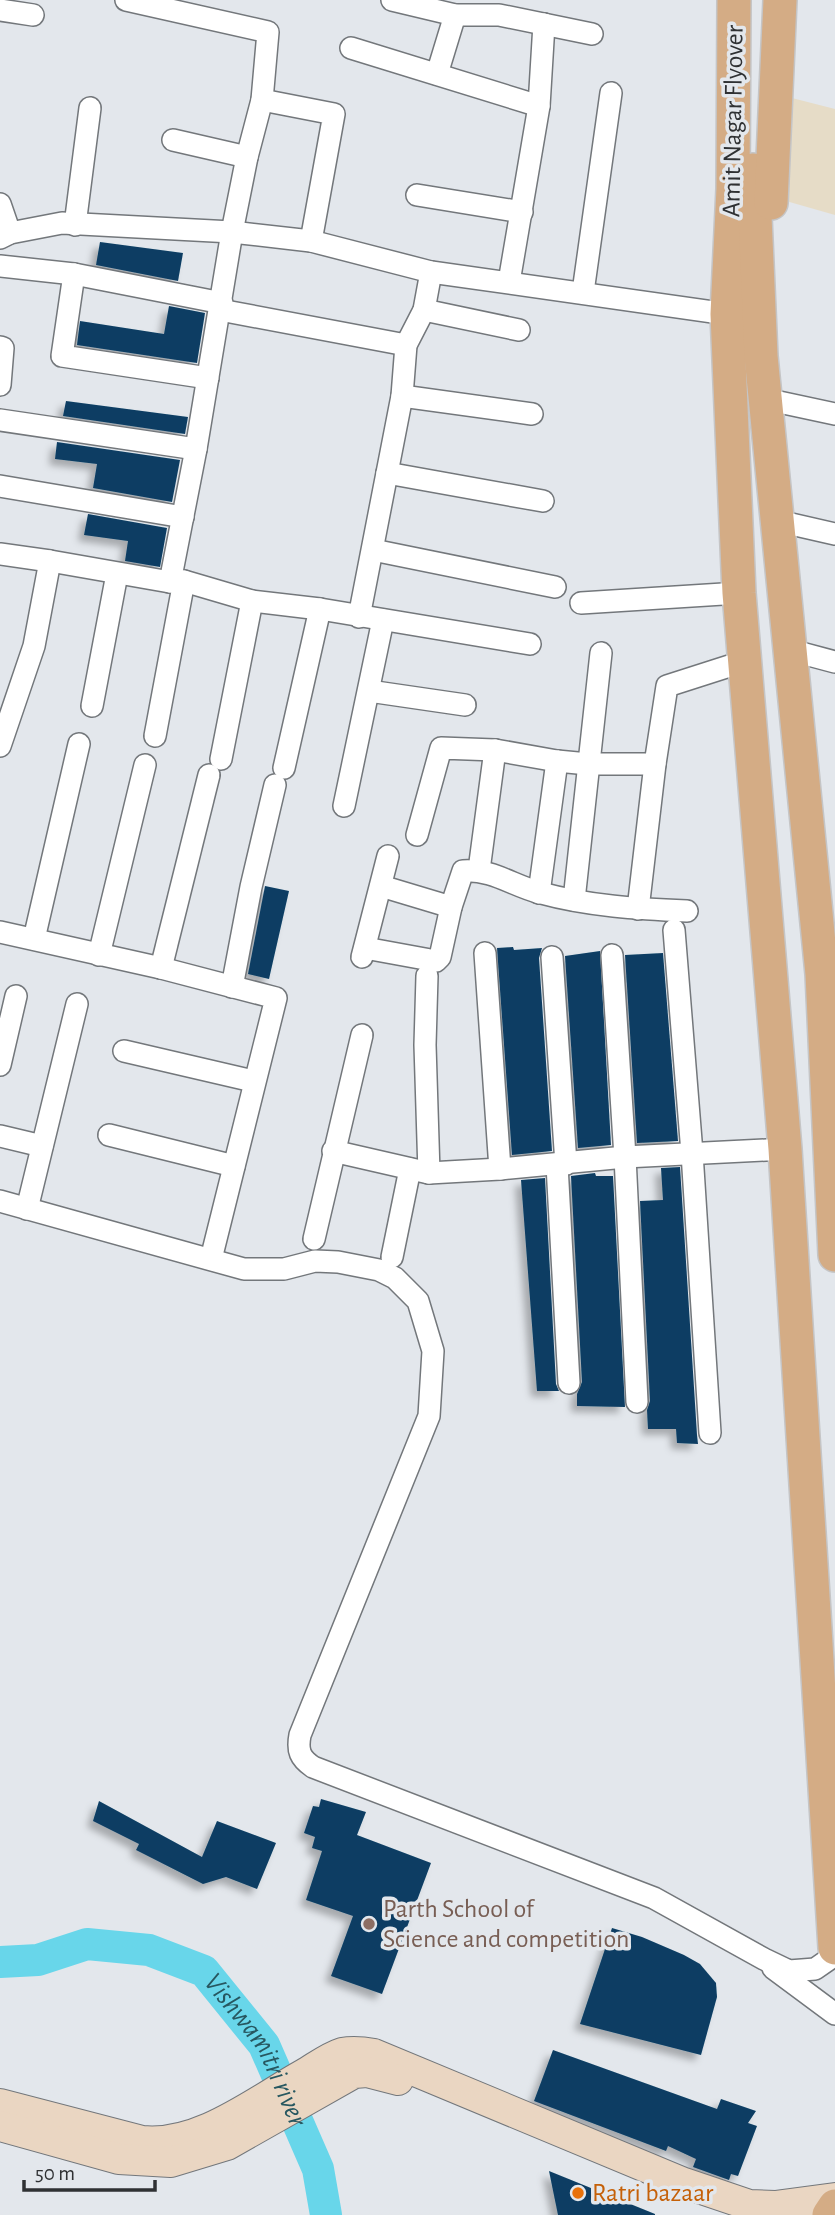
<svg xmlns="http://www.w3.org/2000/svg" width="835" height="2215" font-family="'Alegreya Sans',sans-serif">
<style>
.commercial{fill:#e6dcc7}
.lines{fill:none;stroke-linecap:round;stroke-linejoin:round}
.river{stroke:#68d6ea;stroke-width:32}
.building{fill:#0a3e63;filter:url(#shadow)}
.street-casing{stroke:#73777b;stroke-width:24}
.secondary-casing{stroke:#73777b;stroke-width:32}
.primary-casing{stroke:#c5c5c6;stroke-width:36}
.street{stroke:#fff;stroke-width:21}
.secondary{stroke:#ead6c2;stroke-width:30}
.primary{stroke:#d4ac85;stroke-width:33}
.education-dot{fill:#8d6e63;stroke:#e3e7ec;stroke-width:2.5}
.food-dot{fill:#e8710a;stroke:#e3e7ec;stroke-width:2.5}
.labels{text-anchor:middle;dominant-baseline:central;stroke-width:7;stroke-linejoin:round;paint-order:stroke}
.street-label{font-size:26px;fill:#2f3133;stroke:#e3e7ec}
.education-label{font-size:26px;fill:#785e54;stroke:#e3e7ec;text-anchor:start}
.food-label{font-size:26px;fill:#c56008;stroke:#e3e7ec;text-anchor:start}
.water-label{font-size:28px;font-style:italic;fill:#275760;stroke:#e3e7ec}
</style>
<defs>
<filter id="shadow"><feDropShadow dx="-6" dy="6" stdDeviation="3.5" flood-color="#0004"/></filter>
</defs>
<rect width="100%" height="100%" fill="#e3e7ec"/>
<path class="commercial" d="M788 97 835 109V215L786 201Z"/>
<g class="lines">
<path class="river" id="s1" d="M0 1962 38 1960 87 1944 149 1950 204 1971 264 2045 318 2169 326 2215"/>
</g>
<g class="building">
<path d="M100 242 183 253 178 281 96 265Z"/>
<path d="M169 306 205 313 197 363 77 345 80 321 164 334Z"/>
<path d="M66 401 188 417 185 434 63 416Z"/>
<path d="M57 442 180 460 172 502 93 488 97 464 55 459Z"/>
<path d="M88 514 167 528 160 567 125 561 128 541 84 535Z"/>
<path d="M265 886 289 891 269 979 248 974Z"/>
<path d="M513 947 514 950 542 948 539 958 552 1151 512 1155 497 948Z"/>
<path d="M600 951 611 1145 578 1148 565 956Z"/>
<path d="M663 953 678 1141 637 1143 625 955Z"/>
<path d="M680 1167 697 1435 698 1444 677 1443 676 1429H648L647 1410 650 1401 640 1201 663 1200 661 1168Z"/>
<path d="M595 1173 596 1176H613L625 1407 577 1406V1394L582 1382 571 1176Z"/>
<path d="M545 1178 556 1384 559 1391H537L521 1180Z"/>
<path d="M321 1799 366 1812 357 1835 431 1863 382 1994 331 1976 353 1916 306 1900 322 1851 312 1848 315 1837 304 1833 313 1806 319 1807Z"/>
<path d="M99 1801 202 1857 217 1821 276 1843 257 1889 226 1877 203 1884 136 1850 139 1844 93 1821Z"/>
<path d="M612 1928 642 1937 684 1955 700 1964 716 1983 717 1997 701 2055 580 2024Z"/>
<path d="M553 2050 717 2109 721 2099 756 2111 748 2123 757 2126 738 2176 731 2174 729 2180 693 2167 696 2159 668 2146 666 2151 534 2101Z"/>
<path d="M549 2171 655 2214V2215H558Z"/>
</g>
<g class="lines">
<defs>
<g id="street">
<path d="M126 0 268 32 262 100 247 157 232 232 196 449 170 582"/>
<path d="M392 0 455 15H499L592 34"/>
<path d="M0 10 33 15"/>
<path d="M351 48 539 106"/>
<path d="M437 74 455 15"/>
<path d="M262 100 334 114 311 241"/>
<path d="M173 140 247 157"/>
<path d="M417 195 522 212"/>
<path d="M0 204 10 233"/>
<path d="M75 225 90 108"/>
<path d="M0 238 10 233 62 223 232 232 311 241 431 272 727 314"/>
<path d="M0 266 74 274 222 303"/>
<path d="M74 274 62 356 208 378"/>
<path d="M509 282 539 106 544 24"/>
<path d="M583 292 611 93"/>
<path d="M220 310 406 345"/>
<path d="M424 310 519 330"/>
<path d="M0 347 3 348 0 385"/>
<path d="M402 396 532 414"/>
<path d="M765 399 835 414"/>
<path d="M0 420 196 449"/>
<path d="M387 473 543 501"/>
<path d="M0 486 183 517"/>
<path d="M778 521 835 534"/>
<path d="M373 550 555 587"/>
<path d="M0 554 50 561 170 582 184 581 252 601 320 609 530 644"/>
<path d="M581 603 739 593"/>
<path d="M359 617 402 396 406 345 424 310 431 272"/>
<path d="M790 650 835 662"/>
<path d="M369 691 465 705"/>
<path d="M92 706 117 574"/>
<path d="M155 736 184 581"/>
<path d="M0 746 34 646 50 561"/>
<path d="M221 759 252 601"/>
<path d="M284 768 320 609"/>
<path d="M344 806 383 620"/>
<path d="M417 835 441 748 495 750 557 761 588 764H655"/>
<path d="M479 870 495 750"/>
<path d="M381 886 451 907 463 871C493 869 513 886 541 893 588 906 639 909 687 911"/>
<path d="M539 893 557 761"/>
<path d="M574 900 601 653"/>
<path d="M638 909 655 764 667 686 745 661"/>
<path d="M674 930 692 1153 710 1433"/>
<path d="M0 932 161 968 276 998 211 1259"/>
<path d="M34 939 79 744"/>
<path d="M365 948 436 961 440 957 451 907"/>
<path d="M485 953 500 1169"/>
<path d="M99 955 145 765"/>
<path d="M612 955 625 1157 637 1402"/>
<path d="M362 957 388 856"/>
<path d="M552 957 566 1164"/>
<path d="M161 968 209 775"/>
<path d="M427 976 425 1045 429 1173"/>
<path d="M232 987 251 887 275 785"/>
<path d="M124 1051 253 1081"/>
<path d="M0 1065 16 996"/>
<path d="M109 1135 234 1166"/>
<path d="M0 1136 42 1146"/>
<path d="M333 1151 429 1173 500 1169 625 1157 785 1149"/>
<path d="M557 1165 569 1383"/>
<path d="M0 1201 244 1269H284L315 1261 338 1262 379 1270 395 1278 418 1301 433 1351 429 1416 300 1735C297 1751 300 1758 313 1767L654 1898 764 1959 789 1971 815 1969 835 1955"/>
<path d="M27 1209 77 1004"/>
<path d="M314 1239 362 1035"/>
<path d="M392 1257 410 1169"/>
<path d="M773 1968 835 2014"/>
</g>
<g id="secondary">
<path d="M0 2104 142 2141C199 2147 256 2101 304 2074 316 2067 329 2057 342 2053 353 2051 363 2052 374 2054L684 2183 749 2205 775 2206 835 2198"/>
<path d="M0 2126 119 2159 171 2162 227 2145 354 2073 367 2072 398 2080"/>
</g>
<g id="primary">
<path d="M734 0 733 189 727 314 739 593 785 1149 835 1948"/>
<path d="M753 170 761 356 822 974 835 1255"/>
<path d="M771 203 780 0"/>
<path d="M829 2215 835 2206"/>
</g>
</defs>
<use href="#street" class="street-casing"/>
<use href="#secondary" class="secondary-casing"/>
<use href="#primary" class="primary-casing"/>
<use href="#street" class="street"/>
<use href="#secondary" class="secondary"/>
<use href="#primary" class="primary"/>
</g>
<circle class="education-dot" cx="369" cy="1924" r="7"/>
<circle class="food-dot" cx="578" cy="2193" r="7"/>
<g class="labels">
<g class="street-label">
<text transform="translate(733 121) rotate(-89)">Amit Nagar Flyover</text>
</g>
<g class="education-label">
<text x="383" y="1909">Parth School of<tspan x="383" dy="30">Science and competition</tspan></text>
</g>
<g class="food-label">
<text x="592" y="2193">Ratri bazaar</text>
</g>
<g class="water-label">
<text stroke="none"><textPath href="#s1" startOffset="306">Vishwamitri river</textPath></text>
</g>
</g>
<path d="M24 2180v10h131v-10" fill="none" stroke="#2f3133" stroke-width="3.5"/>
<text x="35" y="2180" font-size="21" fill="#2f3133" stroke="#e3e7ec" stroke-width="5" paint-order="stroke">50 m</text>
</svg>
